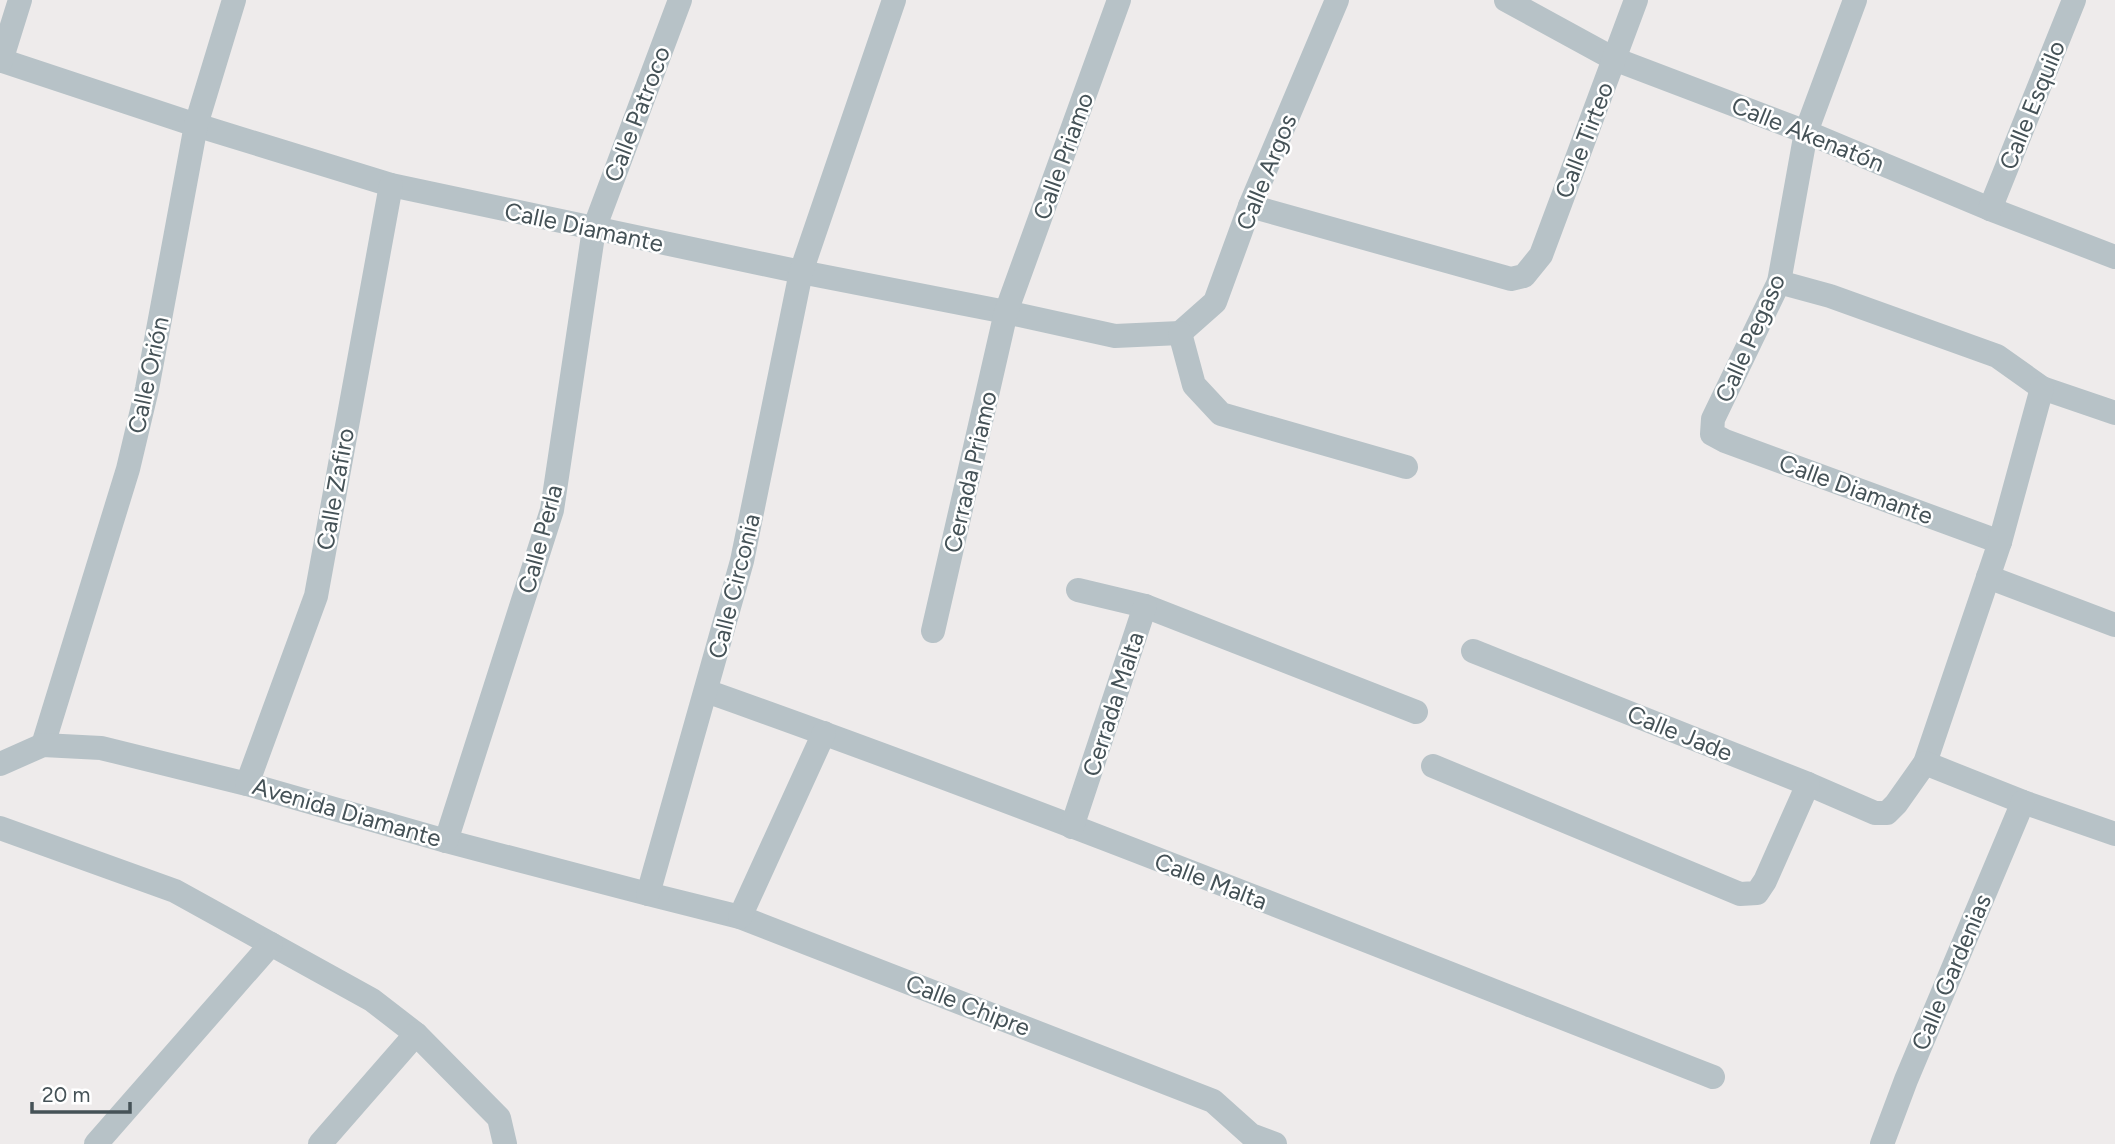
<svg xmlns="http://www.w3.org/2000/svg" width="2115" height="1144" font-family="Figtree,sans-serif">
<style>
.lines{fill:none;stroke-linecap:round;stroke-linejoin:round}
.street{stroke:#b7c2c7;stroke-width:24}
.labels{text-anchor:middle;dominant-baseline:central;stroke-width:5;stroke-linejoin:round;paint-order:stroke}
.street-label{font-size:24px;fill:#455257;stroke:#fff}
</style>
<rect width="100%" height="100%" fill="#eeebeb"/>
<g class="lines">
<g class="street">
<path d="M1506 0 1614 59 1806 132 1990 209 2115 257"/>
<path d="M1855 0 1806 132 1779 282 1713 419 1712 434 1725 441 2000 542"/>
<path d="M0 60 196 125 391 185 801 272 1006 312 1115 336 1180 333"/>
<path d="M1 61 20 0"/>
<path d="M1250 206 1511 279 1524 276 1541 255 1636 0"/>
<path d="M1990 209 2074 0"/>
<path d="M1779 282 1830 296 1997 356 2042 388 2115 413"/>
<path d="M1180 333 1215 302 1250 206 1337 0"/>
<path d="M1180 333 1194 385 1221 414 1406 467"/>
<path d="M1988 577 2115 625"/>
<path d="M1078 590 1145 606 1416 712"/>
<path d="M933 631 1006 312 1119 0"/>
<path d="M1473 651 1808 784 1875 813H1887L1896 804 1925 763 2000 542 2042 388"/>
<path d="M706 691C1045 811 1378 946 1713 1077"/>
<path d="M43 745 128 469 147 389 196 125 234 0"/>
<path d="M1925 763 2023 802 2115 834"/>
<path d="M0 764 43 745 101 748 247 784 446 841 648 894 740 917 1213 1101 1251 1135 1275 1144"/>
<path d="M1433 766 1740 894 1757 893 1765 881 1808 784"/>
<path d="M247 784 316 596 391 185"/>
<path d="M1072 827 1145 606"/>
<path d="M0 828 175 891 372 1000 416 1034 499 1118 505 1144"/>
<path d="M446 841 552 510 594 229 680 0"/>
<path d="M648 894 742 561 801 272 894 0"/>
<path d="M740 917 824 733"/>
<path d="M96 1144 271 944"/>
<path d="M320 1144 416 1034"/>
<path d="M1882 1144 1906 1080 2023 802"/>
</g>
</g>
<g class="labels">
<g class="street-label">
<text transform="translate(2032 105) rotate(-68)">Calle Esquilo</text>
<text transform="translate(637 114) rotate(-69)">Calle Patroco</text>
<text transform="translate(1808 134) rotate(22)">Calle Akenatón</text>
<text transform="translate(1584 140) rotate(-69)">Calle Tirteo</text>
<text transform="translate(1063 156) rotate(-70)">Calle Priamo</text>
<text transform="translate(1266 172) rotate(-68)">Calle Argos</text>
<text transform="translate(584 227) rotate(12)">Calle Diamante</text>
<text transform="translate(1750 338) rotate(-66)">Calle Pegaso</text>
<text transform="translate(148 375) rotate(-78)">Calle Orión</text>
<text transform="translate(970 472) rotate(-77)">Cerrada Priamo</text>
<text transform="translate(335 489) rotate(-80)">Calle Zafiro</text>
<text transform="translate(1856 489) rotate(20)">Calle Diamante</text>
<text transform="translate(540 539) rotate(-75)">Calle Perla</text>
<text transform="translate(734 586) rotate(-76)">Calle Circonia</text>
<text transform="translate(1113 704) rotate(-72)">Cerrada Malta</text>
<text transform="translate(1680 733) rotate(22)">Calle Jade</text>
<text transform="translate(347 812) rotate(16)">Avenida Diamante</text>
<text transform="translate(1211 881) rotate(21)">Calle Malta</text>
<text transform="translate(1951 972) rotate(-67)">Calle Gardenias</text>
<text transform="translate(968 1005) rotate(21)">Calle Chipre</text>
</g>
</g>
<path d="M32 1102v10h98v-10" fill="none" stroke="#455257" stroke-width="3.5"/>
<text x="42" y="1102" font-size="21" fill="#455257" stroke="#ffffff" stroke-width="5" paint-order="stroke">20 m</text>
</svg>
